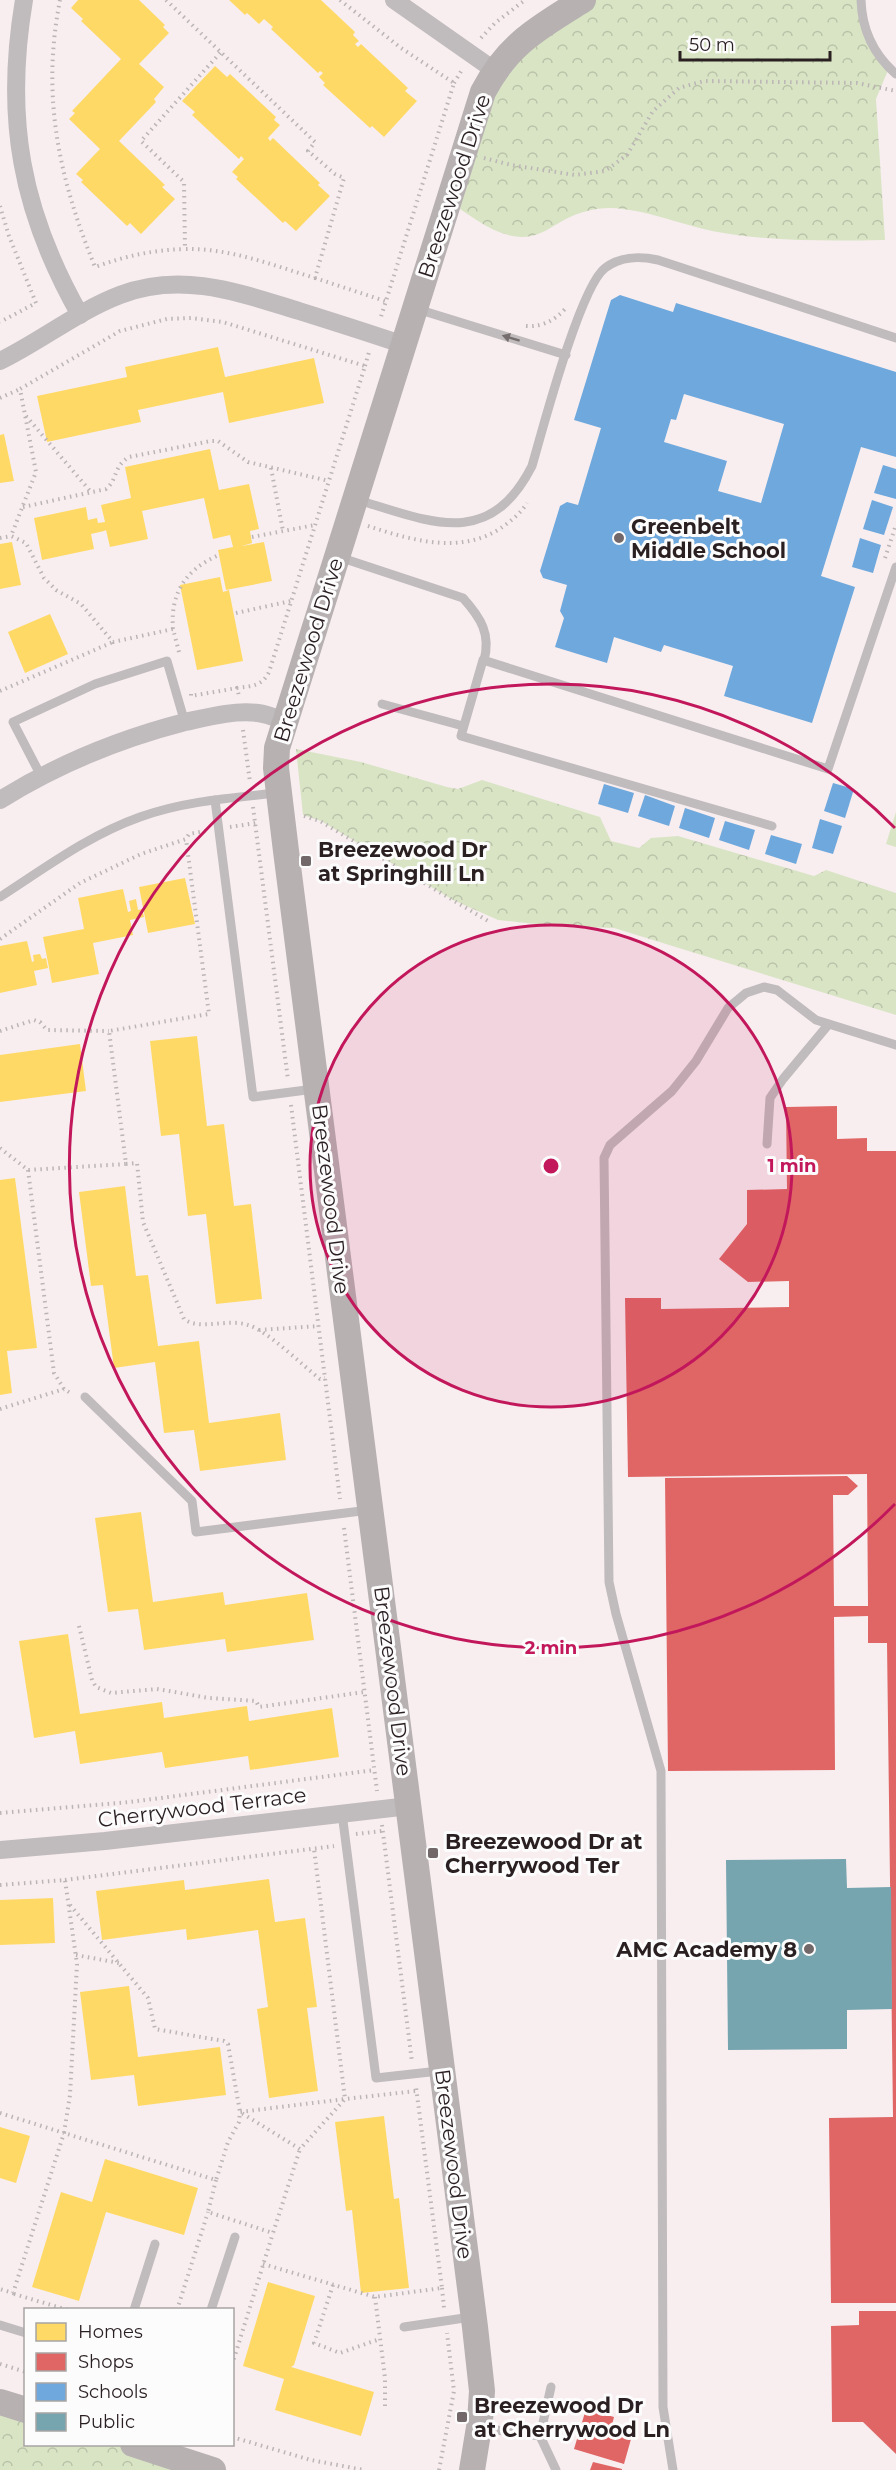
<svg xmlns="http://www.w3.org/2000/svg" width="896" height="2470" font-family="Montserrat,sans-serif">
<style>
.grass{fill:#d9e4c5}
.forest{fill:url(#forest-crowns)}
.homes{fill:#ffd966}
.shops{fill:#e06666}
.schools{fill:#6fa8dc;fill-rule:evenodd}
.public{fill:#76a5af}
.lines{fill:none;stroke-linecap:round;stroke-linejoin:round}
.path{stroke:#bbb5b6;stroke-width:4;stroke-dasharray:1.5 4.5;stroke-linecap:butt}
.lane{stroke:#c0bbbc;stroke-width:9}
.street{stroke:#c0bbbc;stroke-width:18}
.secondary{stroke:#b7b1b2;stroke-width:26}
.oneway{fill:#756d6e}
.ring{fill:none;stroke:#c2185b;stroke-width:3}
.poi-dot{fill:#726769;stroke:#fcfcfc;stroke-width:2}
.labels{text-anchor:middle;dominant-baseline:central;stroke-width:6;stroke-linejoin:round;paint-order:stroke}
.street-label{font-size:21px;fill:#2a1f21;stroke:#fcfcfc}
.poi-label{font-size:21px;font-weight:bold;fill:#2a1f21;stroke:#fcfcfc;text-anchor:start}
.centre{fill:#c2185b;stroke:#fcfcfc;stroke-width:3}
.ring-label{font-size:18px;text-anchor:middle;font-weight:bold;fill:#c2185b;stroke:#fcfcfc;stroke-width:6;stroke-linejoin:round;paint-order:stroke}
</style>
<defs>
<pattern id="forest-crowns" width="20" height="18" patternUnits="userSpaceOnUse" patternTransform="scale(1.5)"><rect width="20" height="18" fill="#d9e4c5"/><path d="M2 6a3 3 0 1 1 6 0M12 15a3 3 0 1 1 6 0" fill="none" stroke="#bac3a9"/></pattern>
</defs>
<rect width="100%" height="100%" fill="#f8eef0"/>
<path class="grass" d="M896 812V847L886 844Z"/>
<g class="forest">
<path d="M583 0H861L862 18 889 68 876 99 885 240C827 241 769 242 712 231 679 224 644 209 610 208 594 208 580 212 566 219 551 227 538 238 521 237 494 236 470 215 448 201L483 93Z"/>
<path d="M296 749 361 762 447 787 458 789 482 780 600 817 611 841 639 848 651 838 678 836 814 876 826 870 896 893V1015L614 928 555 926 498 920 453 900 321 821 303 815Z"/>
<path d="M0 2402 25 2410 26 2444 133 2445 213 2470H0Z"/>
</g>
<g class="homes">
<path d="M78 0H139L165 25 163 27 169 33 139 64 164 87 154 99 156 102 119 141 165 185 162 187 175 199 141 234 130 223 127 226 81 182 83 180 76 174 100 149 69 119 75 113 72 111 121 59 81 21 83 19 71 8Z"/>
<path d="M229 0H321L355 32 353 35 359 41 355 44 358 47 361 44 408 88 405 91 417 101 384 137 372 126 370 128 323 85 325 83 319 77 323 73 320 71 318 73 271 29 273 27 264 19 259 24 247 13 245 15Z"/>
<path d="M215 66 227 77 230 74 276 117 274 120 280 125 268 138 270 141 273 138 320 183 318 185 330 196 296 231 285 221 283 223 236 179 238 177 232 172 244 159 241 156 239 159 192 115 195 112 182 101Z"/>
<path d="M218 347 225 377 314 358 324 403 229 423 223 392 138 410 141 422 47 442 37 396 127 377 125 367Z"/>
<path d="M4 434 14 481 0 483V435Z"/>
<path d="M210 449 219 490 249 484 259 529 250 531 252 543 242 546 264 542 272 581 226 590 218 550 233 547 230 535 213 539 204 498 142 511 148 539 110 547 106 530 104 531 91 534 94 549 42 560 34 518 86 507 88 520 97 518 98 523 105 522 101 505 131 498 125 467Z"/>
<path d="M12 542 21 585 0 589V544Z"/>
<path d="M220 577 223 592 229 590 243 661 197 670 180 585Z"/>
<path d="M50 614 68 654 25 673 8 632Z"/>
<path d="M185 878 195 924 148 933 139 887Z"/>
<path d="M123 889 128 912 131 911 129 901 136 899 138 910 142 909 144 917 130 920 133 935 93 943 99 974 52 983 43 937 84 929 78 898Z"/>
<path d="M27 941 32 962 34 961 33 955 40 954 42 959 46 958 48 968 34 971 37 985 0 993V946Z"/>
<path d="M197 1036 207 1126 224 1124 234 1206 251 1204 262 1299 216 1304 206 1214 188 1216 179 1134 161 1136 150 1041Z"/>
<path d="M80 1044 86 1091 0 1102V1055Z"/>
<path d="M15 1178 37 1348 7 1351 12 1393 0 1395V1180Z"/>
<path d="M125 1186 136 1276 148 1275 158 1346 199 1341 209 1423 280 1413 286 1460 200 1471 194 1430 164 1433 155 1362 114 1368 103 1285 91 1286 79 1192Z"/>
<path d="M141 1512 153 1602 223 1592 225 1605 307 1593 314 1640 227 1652 225 1639 144 1650 138 1609 108 1612 95 1518Z"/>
<path d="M68 1634 80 1714 162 1702 164 1718 247 1706 249 1721 332 1708 339 1757 250 1770 248 1756 165 1768 162 1752 80 1764 75 1731 34 1738 19 1641Z"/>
<path d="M269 1879 275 1922 305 1918 317 2007 307 2008 318 2091 269 2098 257 2009 268 2007 258 1930 187 1940 186 1929 102 1940 96 1891 184 1880 185 1890Z"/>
<path d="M53 1898 55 1943 0 1945V1900Z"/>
<path d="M129 1986 138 2057 220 2047 226 2095 138 2106 134 2075 91 2080 80 1992Z"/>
<path d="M384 2116 394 2199 399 2198 409 2288 361 2293 352 2210 346 2211 335 2122Z"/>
<path d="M0 2127 30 2136 16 2183 0 2178Z"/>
<path d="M105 2159 198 2188 184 2235 106 2212 79 2301 32 2287 61 2192 92 2202Z"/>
<path d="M268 2282 315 2296 294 2365 291 2367 374 2392 361 2436 275 2410 284 2379 243 2366Z"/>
</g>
<g class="shops">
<path d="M837 1106V1139L867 1138V1151H896V2303H831L829 2118 893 2117 887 1643H868V1616L834 1617 835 1770 668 1771 665 1478 847 1476 858 1486 848 1495H833L834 1606H868L867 1474 628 1477 625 1298H661V1309L789 1307V1281L748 1282 719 1259 747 1224V1190L787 1189 786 1107Z"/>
<path d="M859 2311H896V2454L863 2422H832L831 2326 859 2325Z"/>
<path d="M586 2409 614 2417 611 2429 625 2433 626 2430 633 2432 624 2464 574 2449Z"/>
<path d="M593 2462 622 2469V2470H590Z"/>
</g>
<g class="schools">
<path d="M620 295 673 312 676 303 896 372V457L861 447 821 576 855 587 812 723 724 696 733 666 664 645 661 652 614 637 607 663 555 647 564 618 560 611 567 585 543 578 540 571 560 506 567 502 578 505 601 428 574 420 611 300ZM684 394 784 424 761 503 718 491 727 461 664 442 671 419 676 420Z"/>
<path d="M883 465 896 469V499L874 493Z"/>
<path d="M872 500 893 507 884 535 863 529Z"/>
<path d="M860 538 881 545 873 573 852 567Z"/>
<path d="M833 783 854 789 845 818 824 811Z"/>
<path d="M604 784 634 793 628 813 598 804Z"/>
<path d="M645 795 675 806 669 826 638 816Z"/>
<path d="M685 808 715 818 709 838 679 828Z"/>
<path d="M820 819 842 826 833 854 812 848Z"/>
<path d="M725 821 755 830 749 850 719 840Z"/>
<path d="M771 835 802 844 796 864 765 854Z"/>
</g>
<path class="public" d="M846 1859 847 1888 891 1887 892 2009 847 2010V2049L728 2050 726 1860Z"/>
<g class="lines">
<g class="path">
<path d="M60 0C41 97 59 178 95 267 125 256 153 250 185 249"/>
<path d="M166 0 315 142 308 151 335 174 344 178 315 278C272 265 230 248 185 249L184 182 141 141 221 52"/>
<path d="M340 0 401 48 454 83 380 320"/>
<path d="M481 38 495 23 525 0"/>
<path d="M454 83 463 68"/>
<path d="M484 158 511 165 575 175 605 171 627 155 653 111 679 88 704 81 857 83 896 91"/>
<path d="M0 206 9 236 36 303 0 322"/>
<path d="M315 278 385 301"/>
<path d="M526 326C543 327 555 320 566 308"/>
<path d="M365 366 369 352"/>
<path d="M0 398 20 389"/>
<path d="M26 416 91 492"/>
<path d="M271 468 283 531"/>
<path d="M23 507 106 489C118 479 113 467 129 457L211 441H218L248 462 329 481"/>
<path d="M368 526C411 540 460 555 501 528 511 521 521 513 527 503"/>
<path d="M252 537 315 525"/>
<path d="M0 538 11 536"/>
<path d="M885 558 896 525"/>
<path d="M236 613 291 601"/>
<path d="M173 629C170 593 186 569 219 555"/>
<path d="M179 652 173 629 113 642 81 604 56 590 44 578 26 543 11 536 36 472 20 389 120 331 167 319 191 318 223 322 365 366 269 672C262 686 252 686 237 688L239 696"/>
<path d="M0 691 113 642"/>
<path d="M191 694V696L237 688"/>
<path d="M243 730 250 782"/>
<path d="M253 807 288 1080"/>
<path d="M304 816 320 821 488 921"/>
<path d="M230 827 256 823"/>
<path d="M0 939 80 883 141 854 186 839 189 834 205 831"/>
<path d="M0 1031 34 1020 40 1022 47 1030 109 1031"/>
<path d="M291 1105 340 1499"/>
<path d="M0 1148 28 1170 126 1164 109 1031 209 1014 186 839"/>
<path d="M126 1164 137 1163 143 1222 184 1319C199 1331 228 1318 248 1325 268 1331 302 1365 320 1379L325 1378"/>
<path d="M28 1170 54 1373 64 1389 72 1394"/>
<path d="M259 1330 319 1326"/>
<path d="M0 1409 64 1389"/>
<path d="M344 1528 377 1791"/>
<path d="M79 1626 92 1680 96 1687 111 1693 157 1689 209 1698 256 1701 259 1707 364 1692"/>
<path d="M0 1813 130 1802 375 1770"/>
<path d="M382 1825 412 2062"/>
<path d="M356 1834 382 1831"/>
<path d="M65 1880 334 1846"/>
<path d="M0 1885 65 1880 77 1964 70 2095 64 2133 216 2180 228 2142 239 2122 240 2112 345 2099 314 1849"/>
<path d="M70 1905 148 1998 155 2029 224 2041 228 2044 240 2112 300 2149 345 2099 416 2091"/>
<path d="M76 1955 119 1963"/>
<path d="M0 2113 64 2133 13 2293 0 2289"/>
<path d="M216 2180 208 2212 273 2233 300 2149"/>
<path d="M263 2264 375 2297 442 2288 416 2087"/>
<path d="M333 2285 314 2343 340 2353 380 2339"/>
<path d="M442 2288 444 2308"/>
<path d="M14 2294 68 2310"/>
<path d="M375 2297 385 2378V2407"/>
<path d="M177 2310 208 2212"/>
<path d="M0 2364 26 2372"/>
<path d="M232 2365 273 2233"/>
<path d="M232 2437 311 2460 364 2470"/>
<path d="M439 2470 454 2391 447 2333"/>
</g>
<g class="lane">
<path d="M861 0C862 30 873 54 896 74"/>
<path d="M417 309 566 355"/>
<path d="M358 500C431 522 489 550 532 466 543 428 580 287 605 268 621 256 639 256 658 260L896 338"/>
<path d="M339 557 463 598C481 618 491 634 484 661"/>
<path d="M382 704 463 726"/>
<path d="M41 776 13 722 95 684 167 661 185 723"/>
<path d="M215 800 253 1097 314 1089"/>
<path d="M772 826 461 736 483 660 828 769 896 567"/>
<path d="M0 897C45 868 89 835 140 817 184 801 231 798 277 793"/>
<path d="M767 1144 770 1098 783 1079 828 1025"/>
<path d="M85 1397 192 1501 196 1532 369 1510"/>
<path d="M342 1813 376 2078 439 2071"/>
<path d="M134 2310 155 2244"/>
<path d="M211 2310 235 2237"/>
<path d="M0 2325 26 2333"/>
<path d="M404 2327 471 2317"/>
<path d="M482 2428 540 2436 556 2470"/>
<path d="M540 2436 551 2387"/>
<path d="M673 2470 663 2407 661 1771 616 1614 609 1582 604 1158 610 1145 672 1091 696 1061 728 1008 746 993 764 987 777 990 816 1020 896 1045"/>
</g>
<g class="street">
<path d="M24 0C4 118 21 211 80 315"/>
<path d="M394 0 494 70"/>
<path d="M0 361C41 341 78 311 120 295 182 271 240 293 299 311 334 322 369 333 404 345"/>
<path d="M0 800C58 764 119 739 185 722 208 717 234 710 258 713 267 714 276 718 284 721"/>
<path d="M0 1850 105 1841 409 1806"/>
</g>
<g class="secondary">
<path d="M0 2402 26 2410"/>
<path d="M133 2444 213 2470"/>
<path d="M472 2470 480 2421 482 2391 475 2327 286 851 276 768 277 748 483 92C508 44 538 28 583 0"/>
</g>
</g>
<defs><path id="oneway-solid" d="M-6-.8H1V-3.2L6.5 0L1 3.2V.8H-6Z" transform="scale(1.5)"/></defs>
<use class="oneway" href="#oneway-solid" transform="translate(511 338) rotate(-163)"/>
<circle cx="551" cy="1166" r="241" fill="#c2185b" fill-opacity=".12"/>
<g class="ring">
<circle cx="551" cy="1166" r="241"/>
<path d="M895 1504A482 482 0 1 1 895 828"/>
</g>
<g class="poi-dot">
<circle cx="619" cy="538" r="6"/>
<rect x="300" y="855" width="12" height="12" rx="3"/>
<rect x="427" y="1847" width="12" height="12" rx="3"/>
<circle cx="809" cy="1949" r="6"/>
<rect x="456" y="2411" width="12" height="12" rx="3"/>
</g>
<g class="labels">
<g class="street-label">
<text transform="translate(454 186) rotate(-72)">Breezewood Drive</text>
<text transform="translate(308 650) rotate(-73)">Breezewood Drive</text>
<text transform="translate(331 1199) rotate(83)">Breezewood Drive</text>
<text transform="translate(393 1681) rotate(83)">Breezewood Drive</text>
<text transform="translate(202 1807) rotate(-7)">Cherrywood Terrace</text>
<text transform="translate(454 2164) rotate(83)">Breezewood Drive</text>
</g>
<g class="poi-label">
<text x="631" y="526">Greenbelt<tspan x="631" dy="24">Middle School</tspan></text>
<text x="318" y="849">Breezewood Dr<tspan x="318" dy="24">at Springhill Ln</tspan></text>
<text x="445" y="1841">Breezewood Dr at<tspan x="445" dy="24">Cherrywood Ter</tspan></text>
<text x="797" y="1949" text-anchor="end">AMC Academy 8</text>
<text x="474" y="2405">Breezewood Dr<tspan x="474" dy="24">at Cherrywood Ln</tspan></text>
</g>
</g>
<circle cx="551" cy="1166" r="9" class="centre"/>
<g class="ring-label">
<text x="792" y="1172">1 min</text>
<text x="551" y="1654">2 min</text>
</g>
<rect x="24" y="2308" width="210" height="138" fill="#fcfcfc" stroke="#a8a4a4" stroke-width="1.5"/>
<rect x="36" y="2323" width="30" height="18" fill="#ffd966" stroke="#a8a4a4" stroke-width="1.5"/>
<text x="78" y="2338" font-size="18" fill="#2a1f21">Homes</text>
<rect x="36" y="2353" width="30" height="18" fill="#e06666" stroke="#a8a4a4" stroke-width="1.5"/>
<text x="78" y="2368" font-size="18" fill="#2a1f21">Shops</text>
<rect x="36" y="2383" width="30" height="18" fill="#6fa8dc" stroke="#a8a4a4" stroke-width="1.5"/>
<text x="78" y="2398" font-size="18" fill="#2a1f21">Schools</text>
<rect x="36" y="2413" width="30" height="18" fill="#76a5af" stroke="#a8a4a4" stroke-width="1.5"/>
<text x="78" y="2428" font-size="18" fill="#2a1f21">Public</text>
<path d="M680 51v9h150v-9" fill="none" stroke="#2a1f21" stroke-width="3"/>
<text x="689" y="51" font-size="18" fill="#2a1f21" stroke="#fcfcfc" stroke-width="4.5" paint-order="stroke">50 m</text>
</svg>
